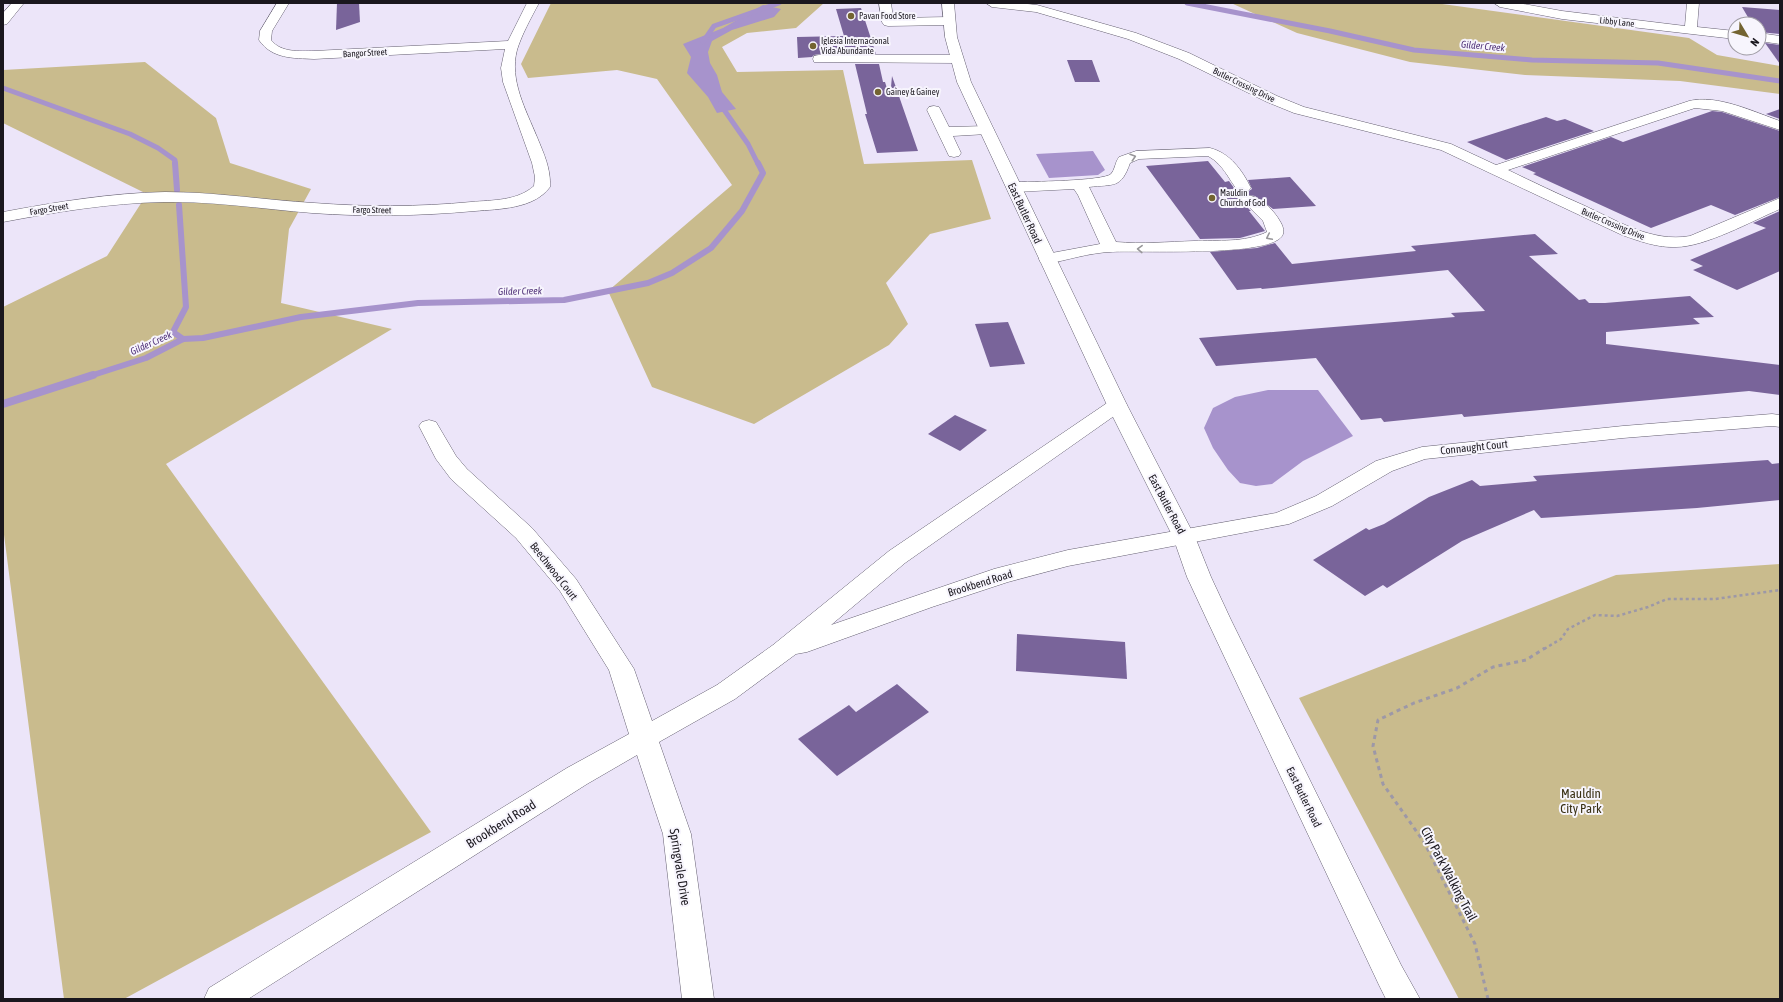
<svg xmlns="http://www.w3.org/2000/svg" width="1783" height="1002" font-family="'Asap Condensed',sans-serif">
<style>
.green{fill:#c9bb8d}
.water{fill:#a793cc}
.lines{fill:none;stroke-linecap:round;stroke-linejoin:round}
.stream-far2{stroke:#a793cc;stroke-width:5}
.stream-far1{stroke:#a793cc;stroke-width:6}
.stream{stroke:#a793cc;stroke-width:8}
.building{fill:#79649a}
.minor-casing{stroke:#656071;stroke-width:1}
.major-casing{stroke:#656071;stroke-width:1}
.path-far1{stroke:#9d98a7;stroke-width:2.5;stroke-dasharray:3 3;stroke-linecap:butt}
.path{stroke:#9d98a7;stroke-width:3;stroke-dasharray:4 4;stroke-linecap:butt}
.minor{fill:#fff;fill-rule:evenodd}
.major{fill:#fff;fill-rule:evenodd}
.oneway{stroke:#98979a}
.poi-dot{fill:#736431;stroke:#f7f5fd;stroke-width:1.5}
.labels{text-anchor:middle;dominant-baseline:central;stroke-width:4;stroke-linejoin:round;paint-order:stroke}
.far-poi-label{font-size:9px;fill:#1a171e;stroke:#f7f5fd;text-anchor:start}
.far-street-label{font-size:9px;fill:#1a171e;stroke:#f7f5fd}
.far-water-label{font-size:10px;font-style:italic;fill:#513379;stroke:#f7f5fd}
.street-label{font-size:11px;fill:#1a171e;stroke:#f7f5fd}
.near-park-label{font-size:13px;fill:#393013;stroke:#f7f5fd}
.near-street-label{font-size:13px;fill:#1a171e;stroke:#f7f5fd}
</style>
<rect width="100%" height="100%" fill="#ece5f9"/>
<g class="green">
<path d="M551 3H824L796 28 747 33 722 47 737 72 843 70 864 164 972 160 991 219 930 234 886 283 908 324 889 345 754 424 652 387 608 291 732 185 657 79 617 70 528 78 521 64Z"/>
<path d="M1231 3H1435L1689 38 1717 55 1780 66V94L1680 81 1525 75 1410 62 1297 33Z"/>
<path d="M145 62 216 118 230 163 311 189 289 229 281 303 392 329 166 464 431 832 124 999H64L3 527V307L107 256 147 194 3 123V70Z"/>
<path d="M1780 564V999H1459L1299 698 1616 575Z"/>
</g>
<g class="water">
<path d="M763 5 781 9 774 17 732 30 712 41 708 52 710 63 717 75 722 92 736 109 717 113 708 97 687 73 691 57 683 44 723 28Z"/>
<path d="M1093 151 1105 170 1098 175 1049 178 1036 154Z"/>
<path d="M1268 390H1318L1353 436 1303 461 1272 484 1256 486 1240 483 1228 470 1213 448 1204 428 1213 408 1235 397Z"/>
</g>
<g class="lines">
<g class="stream-far2">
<path d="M1187 3 1330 31 1414 50 1532 60 1658 63 1780 81"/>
<path d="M703 42 714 26 779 3"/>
<path d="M3 88 130 134 158 148 175 160V164"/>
<path d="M720 104 748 144 758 164"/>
</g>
<g class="stream-far1">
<path d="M175 163 177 190"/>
<path d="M179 205 186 307 173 332 183 339"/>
<path d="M90 376 146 358 183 339 203 338 301 317 418 303 564 300 648 283 672 273 711 248 742 211 763 173 758 163"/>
</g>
<path class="stream" d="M3 404 93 375"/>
</g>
<g class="building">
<path d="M337 3H359L360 22 336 30Z"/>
<path d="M1742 7 1780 10V34L1759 32V24H1752Z"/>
<path d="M861 8 876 54H819L814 55 812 57 798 58 797 37 844 36 836 9Z"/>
<path d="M1765 43 1780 45V64Z"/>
<path d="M1067 60H1092L1100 82H1075Z"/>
<path d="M855 64H879L883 82H885L890 98 892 76 918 151 877 153 865 114H867Z"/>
<path d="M1780 109V119L1766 114Z"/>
<path d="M1712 111 1722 112 1780 131V197L1735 215 1711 205 1651 228 1533 174 1536 173 1522 167 1611 137 1623 142Z"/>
<path d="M1546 117 1557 121 1565 119 1594 131 1506 160 1467 142Z"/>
<path d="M1208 161 1225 182 1229 181 1237 192 1244 194 1252 189 1248 180 1290 177 1316 206 1273 209 1255 196 1243 194 1240 200 1251 211H1249L1265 231 1240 238 1200 239 1146 166Z"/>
<path d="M1780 211V271L1737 290 1693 270 1703 266 1690 260 1766 228 1753 223Z"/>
<path d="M1535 234 1558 254 1529 256 1579 300 1585 299 1589 303H1605L1690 296 1714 317 1693 318 1700 324 1606 332V344L1780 365V395L1749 391 1464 417 1462 414 1384 422 1381 418 1361 420 1316 358 1216 366 1199 338 1455 317 1451 313 1485 311 1448 270 1262 289 1261 288 1237 290 1210 252 1257 248 1275 243 1292 264 1416 251 1411 246Z"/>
<path d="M1008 322 1025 364 990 367 975 324Z"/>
<path d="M955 415 987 430 960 451 928 434Z"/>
<path d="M1768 460 1772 464 1780 463V500L1697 508 1541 518 1534 510 1462 541 1387 588 1383 585 1365 596 1313 560 1366 528 1369 530 1384 524 1429 497 1472 480 1480 486 1537 481 1533 476Z"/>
<path d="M1017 634 1125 642 1127 679 1016 671Z"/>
<path d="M897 684 929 712 837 776 798 739 849 705 856 712Z"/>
</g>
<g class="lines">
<defs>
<g id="minor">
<path d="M12 3H24L7 24 3 25V13Z"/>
<path d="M277 3H289L272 31 271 40C281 53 300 51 314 51L508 41 527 3H539C531 18 522 34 517 50 509 80 526 110 537 137 544 154 551 169 550 187 534 209 499 209 475 211 420 216 366 217 312 213 263 209 214 201 164 202 110 203 56 212 3 222V212C57 202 111 193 165 192 215 192 264 200 314 203 366 207 419 207 471 202 493 200 517 201 534 186L535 177 532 163 503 82 501 68 505 49 314 59C293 58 272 59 259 40L260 31Z"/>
<path d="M879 3H891L893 18 949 17 953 18 955 21 953 24 949 25 888 26 884 25 882 22Z"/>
<path d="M986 3H1018L1037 5 1136 33 1189 53 1277 96 1304 107 1451 144 1496 165 1689 101C1717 94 1754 112 1780 121V130L1722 111 1695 108 1508 170C1533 182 1558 194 1583 205 1616 220 1652 243 1690 236L1780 198V209C1752 221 1705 247 1676 247 1658 248 1639 241 1622 235L1441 150 1294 113 1267 102 1179 59 1128 39 1036 12 992 7Z"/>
<path d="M1494 3H1518L1562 11 1685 26 1687 3H1699L1697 27 1735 31V39L1562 19 1500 7Z"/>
<path d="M1759 33 1780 36V44L1759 41Z"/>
<path d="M819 55H957L962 56 963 59 962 62 957 63 814 62 813 59 814 56Z"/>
<path d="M934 106 939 107 949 127 987 126 992 127 994 130 992 133 987 134 953 136 961 153 959 156 954 157 949 156 927 110 929 107Z"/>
<path d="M1210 148C1230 153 1242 170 1251 188L1248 191 1243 193 1238 191C1228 178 1223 164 1208 156L1139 159 1130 163C1121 189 1114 184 1089 187L1116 242C1142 244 1168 242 1194 241 1218 240 1244 243 1267 232L1263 221 1241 199 1243 196C1258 192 1276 212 1282 225 1283 227 1284 232 1283 234 1276 258 1134 250 1110 252 1089 253 1067 260 1047 264L1041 263 1039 259 1041 255 1100 244 1078 195 1074 189 1014 192 1009 190 1006 187 1009 184 1014 182C1028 182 1104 181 1111 174 1115 170 1115 162 1119 157L1136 151Z"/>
<path d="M1117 399 1124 401 1127 405 1124 409 905 563 831 625 994 569 1068 550 1276 513 1316 496 1376 461 1422 447 1623 426 1772 414 1780 415V427L1772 426 1623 438 1425 459 1392 471 1332 506 1289 524 1068 566 1008 582 932 607 807 652 796 654 735 699 659 742 691 834 714 999H682L663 834 637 755 587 784 248 999H204L209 988 567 768 629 734 609 670 560 591 516 538 451 479 436 459 419 426 422 422 429 420 436 422 456 456 467 469 532 528 576 579 634 669 652 721 717 685 773 645 889 551 1110 401Z"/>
</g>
<path id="major" d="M942 3H954L957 37 971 82 1127 405 1195 537 1211 577 1231 620 1401 965 1420 999H1386L1379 985 1207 620 1187 577 1173 537 1107 405 957 82 945 37Z"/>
</defs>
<use href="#minor" class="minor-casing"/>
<use href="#major" class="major-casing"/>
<path class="path-far1" d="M1544 649 1561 639 1568 629 1595 615 1617 616 1648 607 1667 599H1715L1780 590"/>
<path class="path" d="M1488 999 1475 944 1424 842 1383 784 1373 746 1378 720 1414 703 1457 688 1493 667 1526 660 1545 648"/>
<use href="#minor" class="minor"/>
<use href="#major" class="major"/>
</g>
<defs><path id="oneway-chevron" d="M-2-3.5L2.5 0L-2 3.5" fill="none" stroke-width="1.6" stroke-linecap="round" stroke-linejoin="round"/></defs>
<g class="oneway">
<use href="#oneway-chevron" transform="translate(1133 157) rotate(-18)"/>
<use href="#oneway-chevron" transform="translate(1269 237) rotate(154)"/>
<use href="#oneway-chevron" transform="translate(1140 249) rotate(-178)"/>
</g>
<g class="poi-dot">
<circle cx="851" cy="16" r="4"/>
<circle cx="813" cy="46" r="4"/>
<circle cx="878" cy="92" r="4"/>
<circle cx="1212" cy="198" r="4"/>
</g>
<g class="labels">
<g class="far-poi-label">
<text x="859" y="16">Pavan Food Store</text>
<text x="821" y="41">Iglesia Internacional<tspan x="821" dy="10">Vida Abundante</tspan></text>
<text x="886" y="92">Gainey &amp; Gainey</text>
<text x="1220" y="193">Mauldin<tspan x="1220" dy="10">Church of God</tspan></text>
</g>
<g class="far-street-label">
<text transform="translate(1617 22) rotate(6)">Libby Lane</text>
<text transform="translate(365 53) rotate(-3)">Bangor Street</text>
<text transform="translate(1244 85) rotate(26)">Butler Crossing Drive</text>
<text transform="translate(49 209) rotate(-10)">Fargo Street</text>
<text transform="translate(372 210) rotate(1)">Fargo Street</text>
<text transform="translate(1613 224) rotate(23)">Butler Crossing Drive</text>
</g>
<g class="far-water-label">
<text transform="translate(1483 46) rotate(5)">Gilder Creek</text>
<text transform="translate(520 291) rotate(-1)">Gilder Creek</text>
<text transform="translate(151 343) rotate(-24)">Gilder Creek</text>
</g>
<g class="street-label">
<text transform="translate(1025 213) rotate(65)">East Butler Road</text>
<text transform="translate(1474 447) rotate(-6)">Connaught Court</text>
<text transform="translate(1167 504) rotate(62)">East Butler Road</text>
<text transform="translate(554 571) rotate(52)">Beechwood Court</text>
<text transform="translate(980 583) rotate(-17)">Brookbend Road</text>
<text transform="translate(1304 797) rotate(64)">East Butler Road</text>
</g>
<g class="near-park-label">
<text x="1581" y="793">Mauldin<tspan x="1581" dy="15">City Park</tspan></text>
</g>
<g class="near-street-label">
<text transform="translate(501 824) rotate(-32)">Brookbend Road</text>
<text transform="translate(680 867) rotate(81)">Springvale Drive</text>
<text transform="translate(1449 874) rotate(62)">City Park Walking Trail</text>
</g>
</g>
<rect width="1783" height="1002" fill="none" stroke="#1a171e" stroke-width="8"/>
<g transform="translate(1747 36) rotate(128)"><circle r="19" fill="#f7f5fd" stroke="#9f9ca4"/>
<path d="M0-3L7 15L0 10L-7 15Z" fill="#736431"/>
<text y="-6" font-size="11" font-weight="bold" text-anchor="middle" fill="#1a171e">N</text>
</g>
</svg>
